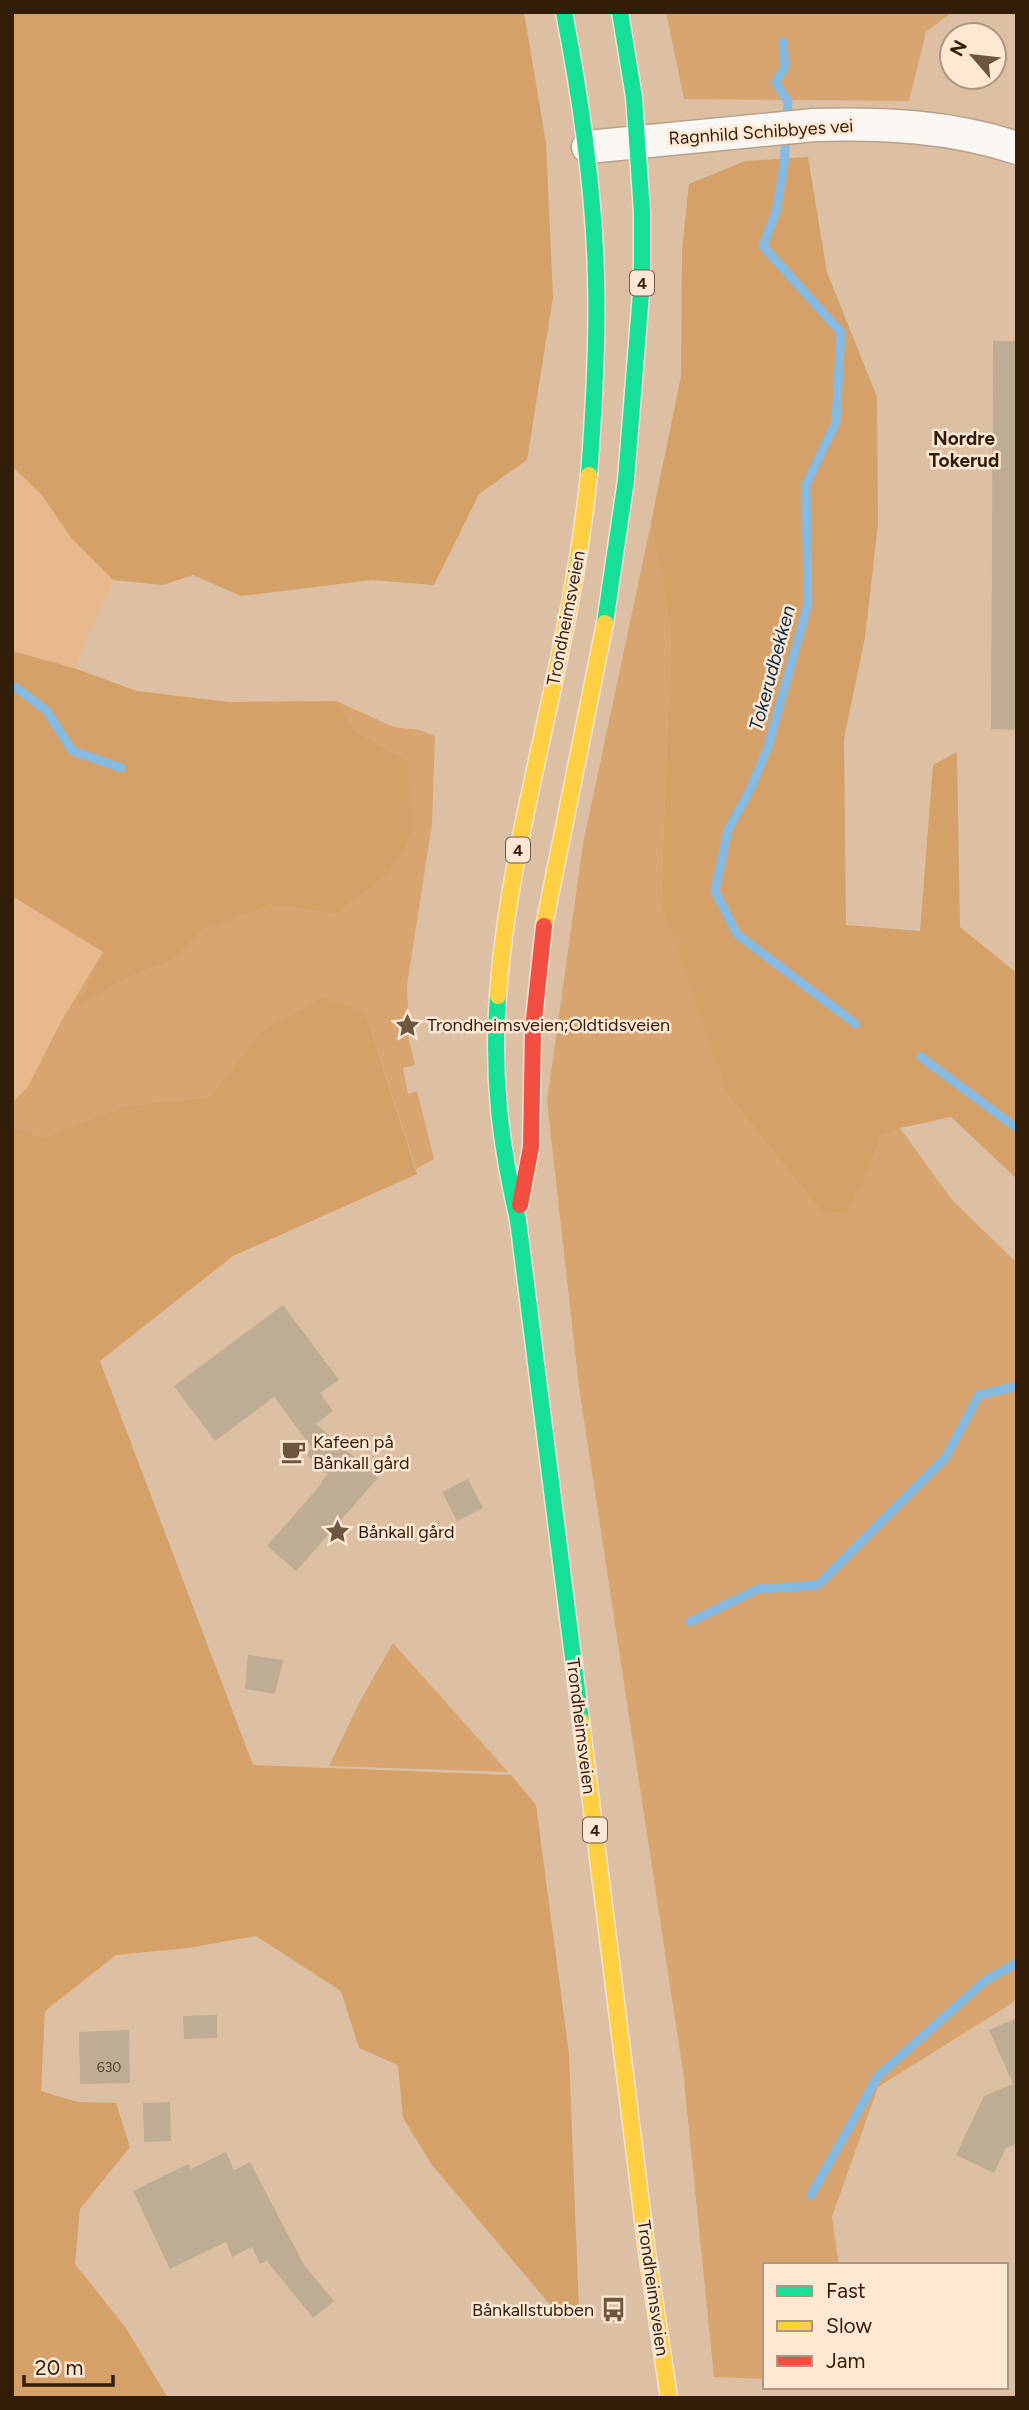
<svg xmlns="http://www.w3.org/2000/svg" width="1029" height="2410" font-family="Figtree,sans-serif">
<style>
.built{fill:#e7b98d}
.green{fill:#d8a46f}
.forest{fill:#d5a168}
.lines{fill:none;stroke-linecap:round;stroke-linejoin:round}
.stream{stroke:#87bae1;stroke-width:9}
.building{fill:#bfac94}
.street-casing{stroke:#b7a18a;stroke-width:35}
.fast-casing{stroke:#f0e3d6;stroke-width:19}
.slow-casing{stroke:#f0e3d6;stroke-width:19}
.jam-casing{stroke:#f0e3d6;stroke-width:19}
.street{stroke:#faf6f1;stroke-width:32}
.fast{stroke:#16e098;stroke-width:16}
.slow{stroke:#ffcf43;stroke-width:16}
.jam{stroke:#f24e42;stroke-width:16}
.labels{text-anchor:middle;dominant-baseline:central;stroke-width:5;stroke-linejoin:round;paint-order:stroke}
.number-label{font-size:14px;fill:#54412b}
.shield{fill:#fee8d4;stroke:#6e5a45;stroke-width:2}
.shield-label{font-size:16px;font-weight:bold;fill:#311d08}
.street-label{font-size:18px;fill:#311d08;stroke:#fee8d4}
.poi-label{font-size:18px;fill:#311d08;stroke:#fee8d4;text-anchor:start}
.neighbourhood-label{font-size:19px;font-weight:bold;fill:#311d08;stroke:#fee8d4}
.water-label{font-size:19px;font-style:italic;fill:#072c46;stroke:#fee8d4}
</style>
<rect width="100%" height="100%" fill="#ddc0a4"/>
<g class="built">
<path d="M12 466 41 494 72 539 113 580 74 668 12 651Z"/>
<path d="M12 896 103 952 62 1020 27 1088 12 1103Z"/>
</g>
<g class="green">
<path d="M666 12H952L926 32 909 101 684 99Z"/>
<path d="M651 523 671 633 661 901 865 1179 880 1138 900 1128 952 1200 1017 1263V2000L878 2087 832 2217 839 2265H765V2379L714 2377 683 2071 579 1387 547 1101 583 844Z"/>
<path d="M336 701 394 727 419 730 435 736 432 824 407 985 409 1040 415 1065 403 1068 408 1094 417 1091 434 1159 416 1169 365 1012 258 1034 210 1097 124 1106 43 1139 12 1127V1103L27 1088 62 1020 103 952 79 1004 127 978 172 961 200 931 272 905 334 914 408 760 355 731Z"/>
<path d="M393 1643 508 1772 329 1766 359 1703Z"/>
</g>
<g class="forest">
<path d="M12 12H524L546 143 553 297 527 460 479 494 434 585 372 580 241 596 193 575 163 585 113 580 72 539 41 494 12 466Z"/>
<path d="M808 157 827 272 877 397 878 524 865 637 844 739 846 925 920 931 933 765 957 752 960 927 1017 973V1179L951 1117 900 1128 880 1138 865 1179 846 1212 822 1211 726 1091 661 901 671 633 651 523 681 376 682 250 689 184 745 161Z"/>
<path d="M12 651 74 668 137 691 229 702 336 701 355 731 408 760 413 831 387 874 334 914 272 905 201 931 172 961 127 978 78 1005 103 952 12 896Z"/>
<path d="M321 998 365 1012 417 1174 233 1256 100 1361 253 1765 511 1775 536 1805 569 2054 579 2312 563 2320 432 2165 403 2118 398 2065 359 2048 341 1991 256 1936 188 1948 116 1955 45 2011 41 2091 78 2102 116 2103 130 2147 80 2209 75 2264 126 2328 168 2398H12V1127L43 1138 124 1106 210 1097 258 1034Z"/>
</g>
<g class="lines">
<g class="stream">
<path d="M783 42 785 67 776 82 788 102 784 166 776 212 763 246 841 332 836 422 806 485 808 604 768 747 750 790 728 830 715 891 737 934 856 1024"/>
<path d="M12 687 17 688 46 710 73 751 122 768"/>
<path d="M921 1057 1017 1128"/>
<path d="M690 1622 758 1589 818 1585 946 1457 979 1395 1017 1386"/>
<path d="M811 2195 878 2076 986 1980 1017 1963"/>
</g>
</g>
<g class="building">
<path d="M993 341H1017V730L991 729Z"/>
<path d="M283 1305 339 1380 320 1393 333 1411 316 1424 378 1478 296 1571 267 1546 322 1483 321 1482 328 1474 306 1454 312 1448 274 1397 215 1441 174 1386Z"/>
<path d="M468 1479 483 1508 457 1521 442 1492Z"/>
<path d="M248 1655 283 1660 275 1694 245 1689Z"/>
<path d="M217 2015V2038L184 2039 183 2016Z"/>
<path d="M1017 2018V2144L1006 2148 994 2173 956 2155 984 2096 1013 2084 989 2030Z"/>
<path d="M129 2030 130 2083 80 2084 79 2032Z"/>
<path d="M170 2102 171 2141 144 2142 143 2103Z"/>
<path d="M226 2152 234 2170 250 2162 304 2265 334 2301 313 2318 267 2261 260 2264 252 2247 232 2257 226 2242 170 2269 133 2191 188 2164 191 2169Z"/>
</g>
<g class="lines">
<defs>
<path id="street" d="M588 147 814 125C883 123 951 126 1017 148"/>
<g id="fast">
<path d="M564 12C581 100 594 188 596 277 598 343 594 409 589 475"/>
<path d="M605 623 626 480 642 281V212L634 97 620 12"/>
<path d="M498 996C492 1076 500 1142 518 1220L581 1721"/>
</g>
<g id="slow">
<path d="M544 926 605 623"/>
<path d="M498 996C504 907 524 820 543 733 562 647 580 562 589 475"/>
<path d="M581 1721 647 2252 669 2398"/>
</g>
<path id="jam" d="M520 1205 531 1147 533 1029 544 926"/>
</defs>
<use href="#street" class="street-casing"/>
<use href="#fast" class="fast-casing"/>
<use href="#slow" class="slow-casing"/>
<use href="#jam" class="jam-casing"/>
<use href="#street" class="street"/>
<use href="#fast" class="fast"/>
<use href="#slow" class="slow"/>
<use href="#jam" class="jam"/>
</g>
<defs>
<symbol id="sight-bare" viewBox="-9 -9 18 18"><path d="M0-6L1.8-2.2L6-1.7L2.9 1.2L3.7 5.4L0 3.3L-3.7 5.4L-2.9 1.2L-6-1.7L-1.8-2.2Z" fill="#6d563f" stroke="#fee8d4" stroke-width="2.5" paint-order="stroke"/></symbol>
<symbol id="cafe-bare" viewBox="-9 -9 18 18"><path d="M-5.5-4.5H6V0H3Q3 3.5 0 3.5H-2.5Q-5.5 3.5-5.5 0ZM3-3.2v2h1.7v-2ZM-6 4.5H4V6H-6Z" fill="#6d563f" stroke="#fee8d4" stroke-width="2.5" paint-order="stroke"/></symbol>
<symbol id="bus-bare" viewBox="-9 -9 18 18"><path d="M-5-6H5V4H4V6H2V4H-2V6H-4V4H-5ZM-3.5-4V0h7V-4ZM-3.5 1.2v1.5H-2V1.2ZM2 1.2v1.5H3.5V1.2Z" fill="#6d563f" stroke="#fee8d4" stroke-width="2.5" paint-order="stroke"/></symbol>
</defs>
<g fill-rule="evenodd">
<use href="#sight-bare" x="390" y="1008" width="35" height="35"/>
<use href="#cafe-bare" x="276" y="1434" width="35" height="35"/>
<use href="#sight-bare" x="320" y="1514" width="35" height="35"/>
<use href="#bus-bare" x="596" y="2292" width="35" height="35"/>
</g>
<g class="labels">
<g class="number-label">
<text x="109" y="2067">630</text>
</g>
<g class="shield">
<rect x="630" y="270.5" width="24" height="25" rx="5"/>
<rect x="506" y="837.5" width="24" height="25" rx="5"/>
<rect x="583" y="1817.5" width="24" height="25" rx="5"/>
</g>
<g class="shield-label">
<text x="642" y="283">4</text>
<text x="518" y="850">4</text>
<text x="595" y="1830">4</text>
</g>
<g class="street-label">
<text transform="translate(761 132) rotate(-4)">Ragnhild Schibbyes vei</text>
<text transform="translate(566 618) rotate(-79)">Trondheimsveien</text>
<text transform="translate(581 1726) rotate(83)">Trondheimsveien</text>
<text transform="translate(653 2288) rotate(82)">Trondheimsveien</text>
</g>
<g class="poi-label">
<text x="427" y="1025">Trondheimsveien;Oldtidsveien</text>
<text x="313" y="1442">Kafeen på<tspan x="313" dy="21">Bånkall gård</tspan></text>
<text x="358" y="1532">Bånkall gård</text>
<text x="594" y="2310" text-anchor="end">Bånkallstubben</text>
</g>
<g class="neighbourhood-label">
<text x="964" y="438">Nordre<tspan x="964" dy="22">Tokerud</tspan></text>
</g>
<g class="water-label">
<text transform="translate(772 668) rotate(-75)">Tokerudbekken</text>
</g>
</g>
<rect width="1029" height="2410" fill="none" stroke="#311d08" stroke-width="28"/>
<rect x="763" y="2263" width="245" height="126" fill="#fee8d4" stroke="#ac9782" stroke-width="2"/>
<rect x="777" y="2286" width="35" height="10" fill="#16e098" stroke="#ac9782" stroke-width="2"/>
<text x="826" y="2298" font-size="21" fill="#311d08">Fast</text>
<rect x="777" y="2321" width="35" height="10" fill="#ffcf43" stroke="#ac9782" stroke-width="2"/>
<text x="826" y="2333" font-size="21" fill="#311d08">Slow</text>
<rect x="777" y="2356" width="35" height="10" fill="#f24e42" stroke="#ac9782" stroke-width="2"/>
<text x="826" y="2368" font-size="21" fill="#311d08">Jam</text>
<g transform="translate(973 56) rotate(298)"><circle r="33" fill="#fee8d4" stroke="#ac9782" stroke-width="2"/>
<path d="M0-5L12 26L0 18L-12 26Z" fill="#6d563f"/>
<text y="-10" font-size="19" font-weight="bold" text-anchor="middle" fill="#311d08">N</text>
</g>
<path d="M24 2375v10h89v-10" fill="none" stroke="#311d08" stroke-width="3.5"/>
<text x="35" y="2375" font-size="21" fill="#311d08" stroke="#fee8d4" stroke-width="5" paint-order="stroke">20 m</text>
</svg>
